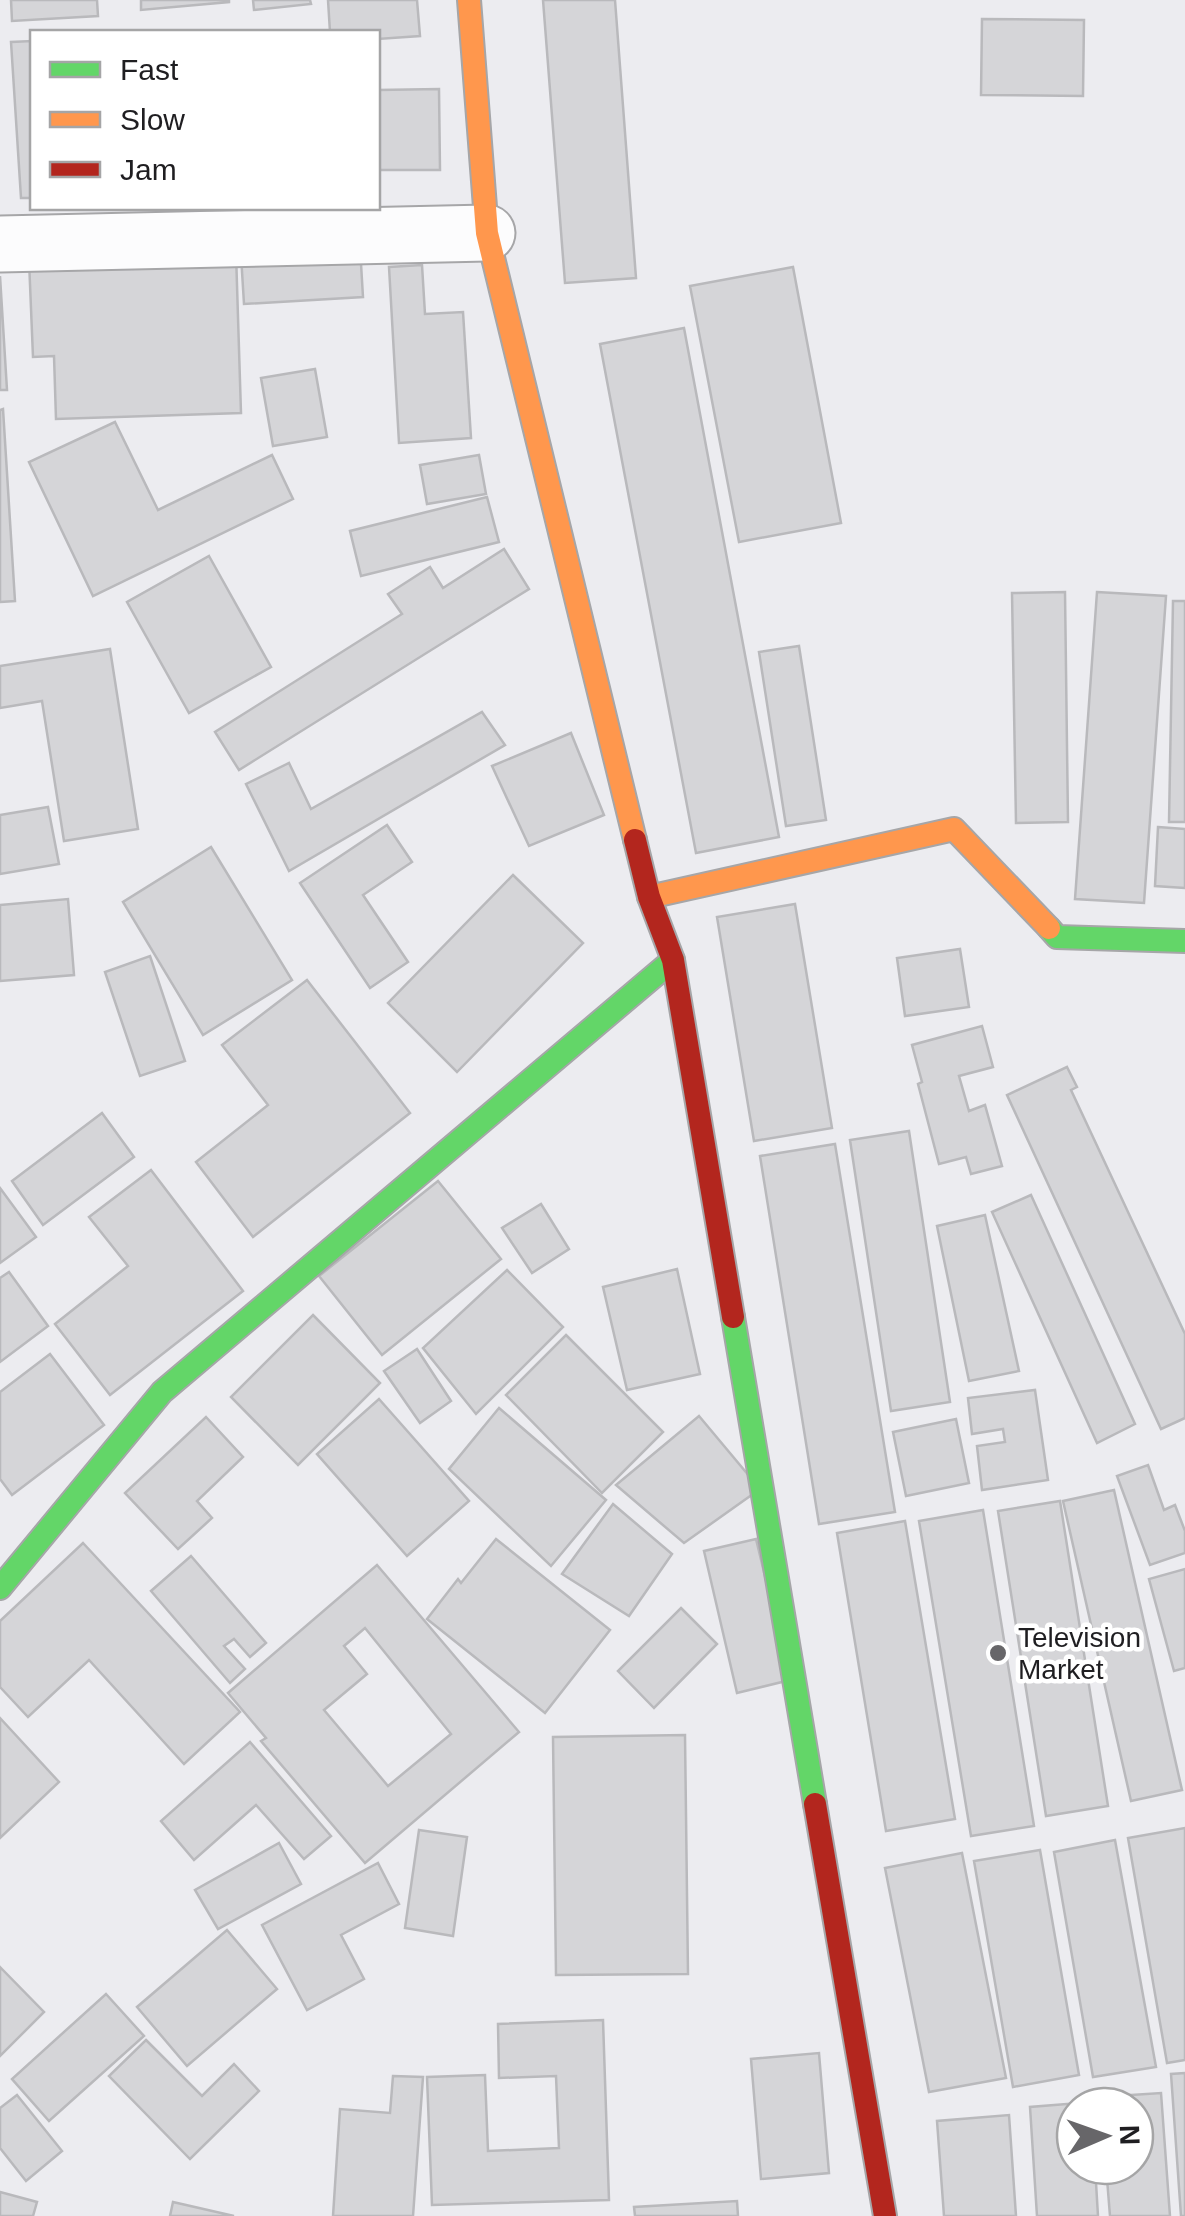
<svg xmlns="http://www.w3.org/2000/svg" width="1185" height="2216" font-family="Arial,sans-serif">
<style>
.building{fill:#d5d5d8;stroke:#b9b9bc;stroke-width:2.5;fill-rule:evenodd}
.lines{fill:none;stroke-linecap:round;stroke-linejoin:round}
.street-casing{stroke:#a6a6a8;stroke-width:59}
.fast-casing{stroke:#a6a6a8;stroke-width:26}
.slow-casing{stroke:#a6a6a8;stroke-width:26}
.jam-casing{stroke:#a6a6a8;stroke-width:26}
.street{stroke:#fcfcfd;stroke-width:55}
.fast{stroke:#63d668;stroke-width:22}
.slow{stroke:#ff974d;stroke-width:22}
.jam{stroke:#b3261e;stroke-width:22}
.poi-dot{fill:#676669;stroke:#fff;stroke-width:4}
.labels{text-anchor:middle;dominant-baseline:central;stroke-width:9;stroke-linejoin:round;paint-order:stroke}
.poi-label{font-size:28px;fill:#1f1e21;stroke:#fff;text-anchor:start}
</style>
<rect width="100%" height="100%" fill="#ececf0"/>
<g class="building">
<path d="M11 0H97L98 16 12 21Z"/>
<path d="M141 0H229V2L141 10Z"/>
<path d="M253 0H310L311 4 254 10Z"/>
<path d="M328 0H417L420 36 378 39V32H330Z"/>
<path d="M543 0H615L636 278 565 283Z"/>
<path d="M982 19 1084 20 1083 96 981 95Z"/>
<path d="M32 41V198H21L11 42Z"/>
<path d="M439 89 440 170H378V90Z"/>
<path d="M360 247 363 297 244 304 241 255Z"/>
<path d="M236 253 241 413 56 419 54 356 33 357 29 260Z"/>
<path d="M422 265 425 314 463 312 471 438 399 443 389 267Z"/>
<path d="M793 267 841 523 739 542 690 286Z"/>
<path d="M0 276 7 390H0Z"/>
<path d="M684 328 779 837 696 853 600 344Z"/>
<path d="M315 369 327 437 273 446 261 378Z"/>
<path d="M3 409 15 601 0 602V410Z"/>
<path d="M115 422 158 510 272 455 293 499 93 596 29 462Z"/>
<path d="M479 455 486 494 427 504 420 465Z"/>
<path d="M487 497 499 542 361 576 350 531Z"/>
<path d="M504 549 529 589 239 770 215 732 402 614 388 594 430 567 443 588Z"/>
<path d="M209 556 271 667 189 713 127 602Z"/>
<path d="M1065 592 1068 822 1016 823 1012 593Z"/>
<path d="M1097 592 1166 596 1144 903 1075 899Z"/>
<path d="M1173 601H1185V822H1169Z"/>
<path d="M799 646 826 820 786 826 759 652Z"/>
<path d="M110 649 138 829 64 841 42 701 0 708V666Z"/>
<path d="M482 712 505 745 289 871 246 784 289 763 311 809Z"/>
<path d="M571 733 604 815 529 846 492 766Z"/>
<path d="M48 807 59 864 0 874V815Z"/>
<path d="M387 825 412 862 363 895 408 962 370 988 300 883Z"/>
<path d="M1158 827 1185 829V888L1155 886Z"/>
<path d="M211 847 292 980 203 1035 123 902Z"/>
<path d="M513 875 583 943 457 1072 388 1003Z"/>
<path d="M68 899 74 975 0 981V905Z"/>
<path d="M795 904 832 1128 754 1141 717 917Z"/>
<path d="M960 949 969 1007 905 1016 897 958Z"/>
<path d="M150 956 185 1061 140 1076 105 972Z"/>
<path d="M307 980 410 1113 253 1237 196 1162 268 1105 222 1045Z"/>
<path d="M982 1026 993 1067 959 1076 969 1111 985 1105 1002 1166 971 1174 966 1157 939 1164 918 1084 922 1082 912 1045Z"/>
<path d="M1067 1067 1077 1087 1071 1090 1185 1334V1418L1161 1429 1007 1095Z"/>
<path d="M102 1113 134 1157 43 1225 12 1181Z"/>
<path d="M909 1131 950 1402 891 1411 850 1140Z"/>
<path d="M835 1144 895 1512 819 1524 760 1156Z"/>
<path d="M151 1170 243 1291 110 1395 55 1324 128 1266 89 1217Z"/>
<path d="M438 1181 501 1259 382 1355 319 1276Z"/>
<path d="M0 1188 36 1237 0 1263Z"/>
<path d="M1031 1195 1135 1424 1097 1443 992 1212Z"/>
<path d="M541 1204 569 1249 532 1273 502 1228Z"/>
<path d="M985 1215 1019 1371 969 1381 937 1226Z"/>
<path d="M677 1269 700 1374 627 1390 603 1287Z"/>
<path d="M507 1270 563 1327 476 1414 423 1348Z"/>
<path d="M9 1272 48 1326 0 1362V1278Z"/>
<path d="M313 1315 380 1383 298 1465 231 1397Z"/>
<path d="M566 1335 663 1432 602 1493 506 1395Z"/>
<path d="M417 1349 451 1401 420 1423 384 1371Z"/>
<path d="M50 1354 104 1425 12 1495 0 1479V1392Z"/>
<path d="M1035 1390 1048 1480 982 1490 977 1446 1005 1442 1003 1429 972 1434 968 1398Z"/>
<path d="M379 1399 469 1501 407 1556 317 1454Z"/>
<path d="M499 1408 606 1500 551 1566 449 1469Z"/>
<path d="M699 1416 760 1489 684 1543 616 1485Z"/>
<path d="M206 1417 243 1457 197 1501 212 1518 178 1549 125 1493Z"/>
<path d="M956 1419 969 1483 906 1496 893 1432Z"/>
<path d="M1148 1465 1164 1510 1175 1505 1185 1531V1553L1150 1565 1117 1476Z"/>
<path d="M1114 1490 1182 1790 1131 1801 1063 1501Z"/>
<path d="M1060 1501 1108 1806 1046 1816 998 1511Z"/>
<path d="M613 1504 672 1554 629 1616 562 1574Z"/>
<path d="M983 1510 1034 1826 971 1836 919 1521Z"/>
<path d="M905 1521 955 1819 886 1831 837 1533Z"/>
<path d="M496 1539 610 1630 545 1713 427 1619 458 1579 461 1583Z"/>
<path d="M756 1539 790 1680 737 1693 704 1551Z"/>
<path d="M83 1543 240 1712 184 1764 89 1660 28 1717 0 1687V1621Z"/>
<path d="M191 1556 266 1643 250 1657 234 1639 224 1646 245 1669 230 1683 151 1591Z"/>
<path d="M377 1565 519 1732 365 1863 261 1741 266 1738 228 1693ZM365 1628 451 1734 388 1786 324 1710 367 1674 344 1646Z"/>
<path d="M1185 1569V1668L1174 1671 1149 1579Z"/>
<path d="M681 1608 717 1644 654 1708 618 1671Z"/>
<path d="M0 1718 59 1782 0 1838Z"/>
<path d="M685 1735 688 1974 556 1975 553 1737Z"/>
<path d="M250 1742 331 1836 304 1859 256 1805 194 1860 161 1821Z"/>
<path d="M1185 1828V2060L1167 2063 1128 1838Z"/>
<path d="M419 1830 467 1837 453 1936 405 1928Z"/>
<path d="M1115 1840 1156 2067 1093 2077 1054 1852Z"/>
<path d="M279 1843 301 1884 218 1929 195 1890Z"/>
<path d="M1040 1850 1079 2075 1013 2087 974 1861Z"/>
<path d="M962 1853 1006 2078 929 2092 885 1868Z"/>
<path d="M378 1863 399 1904 341 1935 364 1979 307 2010 262 1925Z"/>
<path d="M227 1930 277 1989 187 2066 137 2007Z"/>
<path d="M0 1967 44 2012 0 2056Z"/>
<path d="M106 1994 144 2036 49 2121 12 2079Z"/>
<path d="M603 2020 609 2200 432 2205 427 2077 485 2075 488 2151 559 2148 556 2076 499 2078 498 2024Z"/>
<path d="M146 2040 202 2096 234 2064 259 2091 190 2159 109 2076Z"/>
<path d="M819 2053 829 2173 761 2179 751 2059Z"/>
<path d="M1185 2073V2216H1181L1171 2074Z"/>
<path d="M393 2076 423 2077 413 2216H333L340 2109 390 2113Z"/>
<path d="M1161 2093 1170 2216H1110L1106 2166H1135V2106H1102L1101 2097Z"/>
<path d="M17 2095 62 2151 26 2181 0 2148V2108Z"/>
<path d="M1091 2102V2106H1075V2166H1095L1098 2216H1037L1030 2107Z"/>
<path d="M1009 2115 1016 2216H944L937 2121Z"/>
<path d="M0 2192 37 2202 33 2216H0Z"/>
<path d="M737 2201 738 2216H635L634 2207Z"/>
<path d="M173 2202 234 2216H170Z"/>
</g>
<g class="lines">
<defs>
<path id="street" d="M0 244 487 233"/>
<g id="fast">
<path d="M1049 928 1057 937 1185 941"/>
<path d="M733 1317 815 1804"/>
<path d="M0 1588 162 1392 673 960"/>
</g>
<g id="slow">
<path d="M469 0 487 233 635 840"/>
<path d="M649 897 954 829 1049 928"/>
</g>
<g id="jam">
<path d="M635 840 649 897 673 960 733 1317"/>
<path d="M815 1804 885 2216"/>
</g>
</defs>
<use href="#street" class="street-casing"/>
<use href="#fast" class="fast-casing"/>
<use href="#slow" class="slow-casing"/>
<use href="#jam" class="jam-casing"/>
<use href="#street" class="street"/>
<use href="#fast" class="fast"/>
<use href="#slow" class="slow"/>
<use href="#jam" class="jam"/>
</g>
<circle class="poi-dot" cx="998" cy="1653" r="10"/>
<g class="labels">
<g class="poi-label">
<text x="1018" y="1637">Television<tspan x="1018" dy="32">Market</tspan></text>
</g>
</g>
<rect x="30" y="30" width="350" height="180" fill="#ffffff" stroke="#a5a5a6" stroke-width="2.5"/>
<rect x="50" y="62" width="50" height="15" fill="#63d668" stroke="#a5a5a6" stroke-width="2.5"/>
<text x="120" y="80" font-size="30" fill="#1f1e21">Fast</text>
<rect x="50" y="112" width="50" height="15" fill="#ff974d" stroke="#a5a5a6" stroke-width="2.5"/>
<text x="120" y="130" font-size="30" fill="#1f1e21">Slow</text>
<rect x="50" y="162" width="50" height="15" fill="#b3261e" stroke="#a5a5a6" stroke-width="2.5"/>
<text x="120" y="180" font-size="30" fill="#1f1e21">Jam</text>
<g transform="translate(1105 2136) rotate(88)"><circle r="48" fill="#ffffff" stroke="#a5a5a6" stroke-width="2.5"/>
<path d="M0-8L18 38L0 25L-18 38Z" fill="#676669"/>
<text y="-15" font-size="28" font-weight="bold" text-anchor="middle" fill="#1f1e21">N</text>
</g>
</svg>
